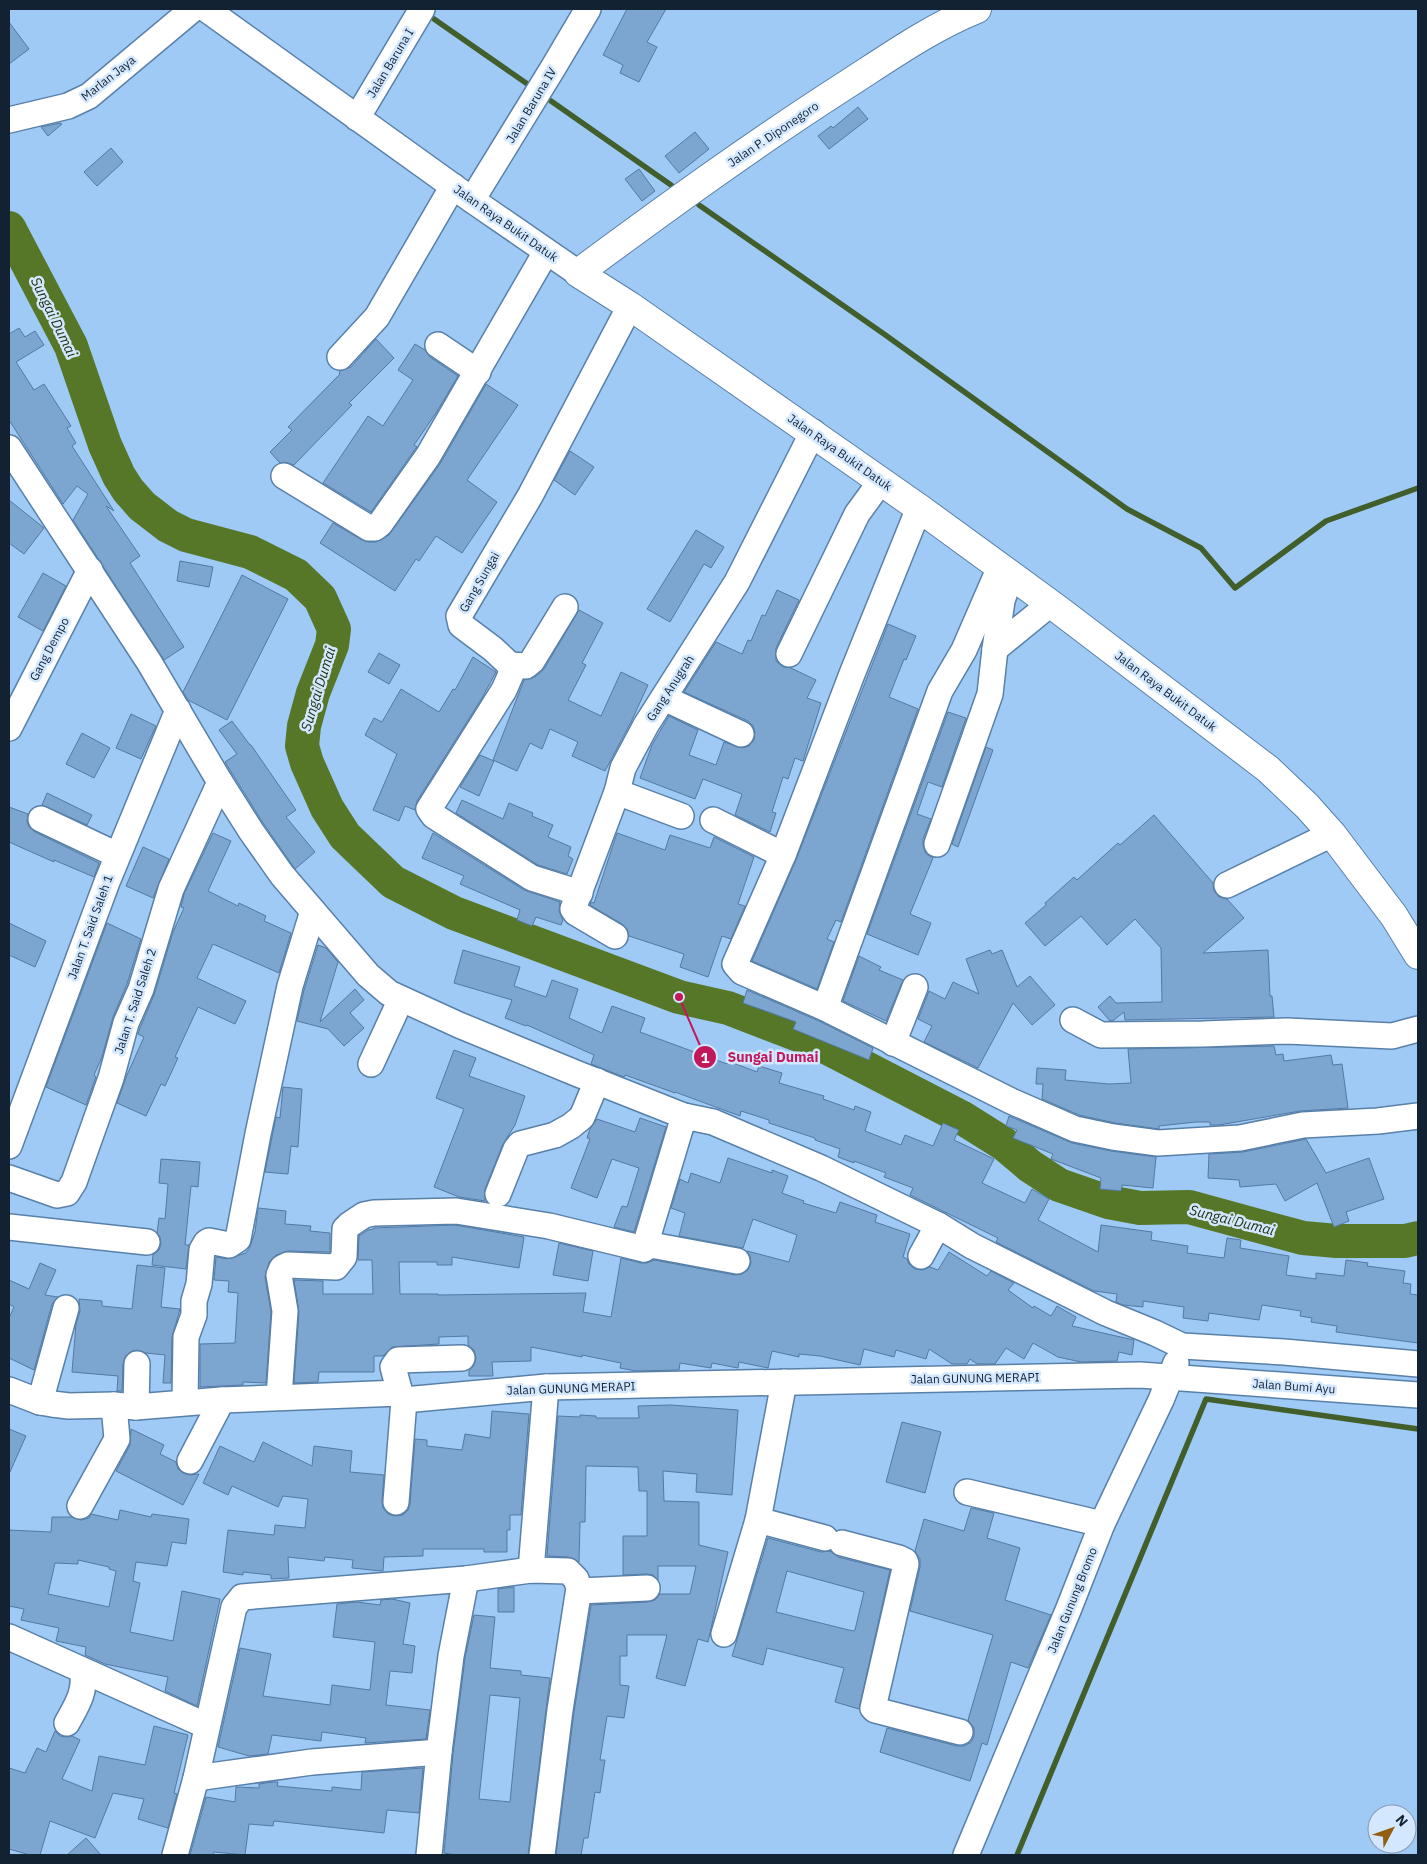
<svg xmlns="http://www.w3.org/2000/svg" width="1427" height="1864" font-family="'IBM Plex Sans',sans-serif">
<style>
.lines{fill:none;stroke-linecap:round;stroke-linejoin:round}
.stream{stroke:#415e2b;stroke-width:5.5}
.river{stroke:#557727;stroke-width:34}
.building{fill:#7ca5cf;stroke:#527aa3;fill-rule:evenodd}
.minor-casing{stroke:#5880a9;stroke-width:28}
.major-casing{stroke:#5880a9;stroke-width:30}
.minor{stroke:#fff;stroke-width:25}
.major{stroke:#fff;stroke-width:28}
.labels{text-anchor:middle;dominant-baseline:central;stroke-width:5;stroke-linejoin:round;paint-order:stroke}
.street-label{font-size:12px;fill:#122233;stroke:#d3e8ff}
.water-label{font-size:14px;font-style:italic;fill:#21300e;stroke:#d3e8ff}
.leader{fill:none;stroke:#c2185b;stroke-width:2}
.callout-dot{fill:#c2185b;stroke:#d3e8ff;stroke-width:2}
.mark-label{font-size:15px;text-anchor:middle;font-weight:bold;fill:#fff}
.callout-label{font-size:14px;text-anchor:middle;font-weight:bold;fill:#c2185b;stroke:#d3e8ff;stroke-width:5;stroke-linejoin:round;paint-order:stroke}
</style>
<rect width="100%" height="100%" fill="#9fcaf6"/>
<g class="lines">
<g class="stream">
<path d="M434 19 526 83"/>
<path d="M551 101 671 185"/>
<path d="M699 205 884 334 1127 509 1201 548 1235 588 1326 521 1418 488"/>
<path d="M1017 1855 1206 1399 1418 1429"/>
</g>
<path class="river" d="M9 228 71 346 105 445 119 476 128 490 142 506 168 526 186 535 250 552 296 575 320 598 334 629 332 645 313 693 304 726 302 746 307 763 327 808 345 836 393 882 454 913 679 997 728 1008 814 1041 961 1117 1004 1144 1030 1166 1059 1185 1108 1202 1140 1208 1189 1207 1303 1238 1337 1241H1405L1418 1238"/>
</g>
<g class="building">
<path d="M627 9H666L647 42 657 47 639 82 620 73 623 65 603 55Z"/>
<path d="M9 22 29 49 9 64Z"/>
<path d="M858 107 868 119 829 149 818 136 831 126 833 128Z"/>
<path d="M60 123 62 124 48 136 41 127Z"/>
<path d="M695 132 709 149 679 173 665 156Z"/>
<path d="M111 148 123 162 97 186 84 172Z"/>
<path d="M639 169 655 191 642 201 625 179Z"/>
<path d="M19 328 25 337 35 331 44 345 16 362 34 390 44 384 71 426 67 428 76 443 72 446 114 511 106 506 140 556 130 563 184 647 164 660 73 520 88 494 77 486 63 504 9 420V334Z"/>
<path d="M376 339 394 358 349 403 352 405 294 465 285 462 280 463 270 452 292 430 288 427 340 374 339 373 340 371 351 367Z"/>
<path d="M415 344 425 350 430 357 458 376 436 413 414 445 417 447 416 448 371 512 323 483 368 416 383 426 413 380 398 370Z"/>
<path d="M486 384 518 405 467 480 497 502 462 553 436 536 419 561 416 559 395 591 320 543 333 523 362 540 368 542H376L389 535 440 464Z"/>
<path d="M570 451 594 467 575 495 554 480Z"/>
<path d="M9 500 44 528 24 554 9 543Z"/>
<path d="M696 530 724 547 711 568 704 564 670 622 647 609Z"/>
<path d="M180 561 213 567 209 587 177 581Z"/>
<path d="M43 573 66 586 43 631 18 617Z"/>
<path d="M242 575 288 599 227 720 188 700 183 692Z"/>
<path d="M777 590 799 600 776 648V661L783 667 791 668 816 680 807 698 821 703 803 761 795 758 788 779 783 777 772 812 776 813 770 832 735 815 742 794 703 779 695 799 640 778 652 745 669 716 698 730 689 755 716 765 724 742 742 748 749 746 754 740 755 732 753 726 748 721 684 692 716 642 742 654 748 640 751 641 762 615 765 616Z"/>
<path d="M579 610 603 623 582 663 586 665 568 700 601 716 621 672 648 685 631 722 605 771 572 756 578 742 550 729 542 749 530 743 517 771 493 760 524 680 535 677 544 669Z"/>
<path d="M888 624 916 636 906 660 904 659 889 697 918 709 841 922 836 920 827 939 834 942 817 989 752 961 796 860Z"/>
<path d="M379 653 400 665 389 684 368 672Z"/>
<path d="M473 657 496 672 482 698 417 801 415 810 405 806 399 821 373 810 397 754 365 735 374 718 382 722 401 689 439 712 453 689 455 690Z"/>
<path d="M948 712 966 718 942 787 928 782 917 814 931 819 923 839V846L926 854 933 858 910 914 931 923 918 955 867 934Z"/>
<path d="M131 714 156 726 141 759 116 748Z"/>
<path d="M232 721 250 745H251L296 810 286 817 315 852 295 869 263 823 225 762 237 754 219 730Z"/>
<path d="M82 733 110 748 94 778 66 764Z"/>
<path d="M986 747 993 750 958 847 952 844Z"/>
<path d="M480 755 494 761 479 796 460 787Z"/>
<path d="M47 793 92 815 87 825 42 805Z"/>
<path d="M462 800 503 819 509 803 533 813 532 816 553 825 548 837 571 847 568 856 573 859 567 874 538 865 456 813Z"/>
<path d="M9 807 28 814 27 821 29 827 35 832 99 863 94 877 54 860V862L9 842Z"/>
<path d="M1154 815 1213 883 1214 891 1219 897 1227 899 1244 918 1203 953 1268 950 1270 996H1272L1274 1017 1125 1020 1124 1012 1114 1020 1110 1021 1098 1007 1110 996 1116 1003 1162 1002 1161 948 1135 919 1107 945 1081 916 1045 946 1025 923 1046 905 1045 903 1074 877 1077 880 1118 843 1120 845Z"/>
<path d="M213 833 231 841 208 891 238 906 239 903 266 916 264 921 291 933 279 973 213 944 197 978 246 1001 235 1024 198 1007 175 1057 178 1058 165 1086 161 1084 146 1116 117 1103 127 1075 144 1037 138 1034 140 1028 154 995 173 932 184 908 181 907 184 894Z"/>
<path d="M433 833 524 890 560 902 559 911 563 920 561 925 536 917 532 926 517 920 520 910 460 884 464 876 422 858Z"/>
<path d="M617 833 665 850 670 835 710 848 714 837 754 857 738 904 745 906 731 939 722 936 708 977 680 967 684 954 629 936 627 929 622 924 590 905 591 902 594 903Z"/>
<path d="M143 847 169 859 153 898 126 886Z"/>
<path d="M9 923 46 941 35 967 9 955Z"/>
<path d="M107 923 141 939 127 984 113 1017 102 1057 94 1075 96 1077 86 1105 46 1087Z"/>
<path d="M318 945 326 948 338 962 320 1022 355 989 364 1000 350 1013 364 1028 344 1046 328 1029 297 1021 304 990Z"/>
<path d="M463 950 520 967 514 986 546 997 552 980 578 989 569 1018 602 1033 612 1006 645 1018 640 1032 727 1064 728 1061 757 1072 759 1066 782 1073 779 1083 824 1096 823 1099 854 1110 855 1106 871 1112 865 1131 901 1145 905 1135 933 1146 943 1123 959 1130 954 1140 994 1159 982 1183 1025 1203 1032 1189 1049 1199 1038 1220 1098 1252 1101 1225 1152 1232 1151 1240 1188 1246 1187 1253 1224 1258 1227 1238 1241 1240 1240 1248 1289 1256 1286 1275 1316 1279V1273L1344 1276 1346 1260 1368 1263 1367 1266 1405 1271 1403 1283 1411 1284 1410 1294 1418 1295V1343L1336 1332 1337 1326 1311 1322 1312 1318 1300 1316 1301 1311 1262 1305 1259 1320 1209 1313 1208 1321 1183 1318 1184 1307 1143 1301V1307L1123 1305 1116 1302 1117 1294 1094 1291 996 1242 998 1238 910 1195 913 1188 884 1177 886 1173 854 1161V1163L838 1157 840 1149 815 1140V1138L769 1123V1120L741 1111 740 1116 675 1092V1093L625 1075 624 1077 591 1064 594 1055 527 1025 526 1026 505 1018 512 1000 454 983Z"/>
<path d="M990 950 992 954 1002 950 1017 987 1030 976 1055 1005 1032 1025 1013 1003 978 1068 924 1042 932 1026 918 1019 929 991 945 999 953 982 979 994 966 959Z"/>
<path d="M859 956 881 967 879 970 903 980 886 1021 843 1001Z"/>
<path d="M747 990 819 1021 873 1048 869 1060 793 1029 796 1022 743 1003Z"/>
<path d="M1274 1046 1276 1055 1283 1054 1284 1061 1331 1055 1333 1065 1342 1064 1348 1108 1300 1111 1219 1125H1210V1122H1196L1159 1126V1129L1115 1123 1079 1115 1042 1099 1043 1084H1036L1037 1068 1066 1070 1065 1080 1109 1084 1131 1083 1128 1049Z"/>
<path d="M454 1050 476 1058 469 1076 525 1096 515 1125 503 1144 485 1189V1201L459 1197 434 1187 464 1109 436 1098Z"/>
<path d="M283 1087 302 1089 298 1147 291 1146 288 1174 265 1172 276 1117 280 1118Z"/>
<path d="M1009 1116 1072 1143 1111 1151 1156 1157 1153 1188 1122 1185 1121 1191 1100 1189 1101 1178 1051 1159 1053 1154 1013 1138 1017 1130 1006 1126Z"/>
<path d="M640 1118 666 1127 634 1232 614 1227 622 1206 627 1207 639 1168 612 1159 597 1198 571 1188 590 1139 587 1138 590 1129 597 1119 635 1132Z"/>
<path d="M1306 1139 1326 1173 1369 1158 1384 1199 1346 1212 1349 1221 1334 1227 1317 1183 1285 1201 1276 1184 1240 1187 1239 1180 1208 1178 1209 1154 1243 1152Z"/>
<path d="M728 1158 772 1173V1170L788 1176 782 1193 804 1201 803 1203 836 1213 840 1202 877 1215 875 1222 910 1234 903 1257 907 1259 909 1264 915 1269 922 1270 930 1267 938 1270 949 1252 987 1276 991 1271 1014 1283 1008 1290 1033 1308 1034 1306 1051 1316 1057 1306 1076 1317 1072 1326 1134 1340 1132 1355 1119 1352 1117 1361 1081 1362 1058 1357 1033 1343 1024 1359 1006 1348 995 1364H977L970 1359 967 1364H952L929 1349 926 1359 896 1350 894 1357 864 1349 860 1365 820 1356 799 1354V1357L772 1351 768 1368 739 1362 738 1368 712 1363 711 1368 680 1363 679 1370 636 1371 620 1368 621 1363 582 1355V1357L531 1347V1361L492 1362 493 1376H469V1371L474 1365 476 1358 474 1350 468 1345V1336L439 1337V1344L392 1347 383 1356H374V1372H319L318 1382 294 1383 299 1312 294 1280 323 1281V1294H373L372 1260H358L359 1236 368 1230 374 1229V1228L455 1225 524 1237 519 1268 452 1257V1265H437V1262H399L400 1294H438V1295L586 1293 583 1312 611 1317 621 1258 641 1263H647L654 1260 735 1275 742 1274 748 1270 751 1263 750 1256 747 1251 789 1262 797 1235 753 1219 743 1248 679 1236 685 1213 671 1208 680 1179 688 1183 691 1173 720 1183Z"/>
<path d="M161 1159 200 1162 198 1187 191 1186 185 1245H189L186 1269 152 1265 153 1255 159 1250 161 1244 160 1237 157 1233 159 1218 165 1219 168 1184 159 1183Z"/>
<path d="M258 1208 286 1211 285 1224 311 1226 310 1231 330 1233V1252L288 1251 276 1255 269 1262 265 1277 271 1312 266 1383 243 1382V1385L200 1387V1344L235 1343 238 1293 228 1292 229 1281 214 1280 216 1257 227 1259 246 1253 250 1247 255 1232Z"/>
<path d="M559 1243 593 1251 588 1281 553 1275Z"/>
<path d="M40 1263 56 1270 45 1295 58 1297 52 1304 34 1370 9 1358V1318L14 1307 9 1304V1280L29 1289Z"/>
<path d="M137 1265 165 1268 161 1307 180 1309 172 1337 171 1383H163L165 1355 146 1353 137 1350 130 1352 125 1357 123 1364 122 1391H117L118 1376 72 1372 76 1324 80 1311 79 1299 102 1301V1306L132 1309Z"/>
<path d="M671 1405 738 1410 732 1495 696 1492 697 1474 663 1471 664 1501 699 1502V1545L728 1552 708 1642 698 1639 685 1686 656 1678 667 1635H627V1656H620V1685L629 1686 624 1718 607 1716 600 1760H605L600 1793 595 1792 588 1838H584L581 1855H556L574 1712 591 1605 648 1602 655 1600 660 1594H690L696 1566H658V1580L653 1575 647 1574 623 1575V1536H647V1491H639L638 1467 586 1466 585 1522H580L579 1562 568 1557 547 1556 558 1416 580 1417V1415L596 1416V1418H639L638 1406Z"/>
<path d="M492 1411 529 1414 521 1515H510V1530H507V1552H484V1549H423V1556L384 1557 383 1571H381L352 1568 353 1560 325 1557 324 1561 288 1557 289 1578 271 1579V1575L243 1572V1575L223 1572 228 1530 274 1535 275 1525 305 1528 308 1499 283 1496 278 1507 232 1486 228 1495 203 1483 220 1446 254 1462 263 1442 312 1466 314 1446 352 1451 350 1472 384 1475 382 1501 383 1508 388 1514 395 1516 403 1515 408 1510 410 1504 415 1439 427 1440V1446L462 1450 465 1434 490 1438Z"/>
<path d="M902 1422 941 1432 925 1493 886 1482Z"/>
<path d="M9 1429 26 1436 9 1474Z"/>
<path d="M131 1429 164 1445 160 1454 176 1462 178 1469 183 1473 190 1475 199 1474 183 1505 116 1471 130 1445Z"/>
<path d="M971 1508 994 1513 987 1538 1020 1548 1005 1600 1051 1615 1028 1668 1011 1662 987 1745 982 1743 970 1781 880 1752 887 1728 957 1746H964L971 1742 974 1736V1728L968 1720 993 1635 910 1611 920 1567V1559L915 1551 924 1519 964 1531Z"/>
<path d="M120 1510 151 1517 152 1514 189 1519 186 1544 172 1542 167 1566 136 1562 133 1581 140 1583 130 1632 173 1641 182 1591 220 1599 197 1706 165 1691 168 1677 105 1664 85 1655 86 1647 56 1641 59 1628 21 1620 24 1609 9 1606V1530L51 1532 52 1517H72L81 1520 89 1518 91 1514 118 1520ZM78 1560 109 1567V1569L116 1571 109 1607 48 1594 55 1563 78 1564Z"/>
<path d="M768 1538 821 1552 830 1551 838 1557 890 1570 859 1709 835 1702 844 1668 767 1648 763 1665 732 1656ZM787 1571 864 1592 855 1630 853 1631 776 1612Z"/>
<path d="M514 1587V1612H498V1589Z"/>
<path d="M392 1599 410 1603 403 1644 415 1646 412 1673 390 1671 386 1705 430 1710 426 1739 365 1743 366 1738 322 1732 321 1741 272 1735 268 1754 249 1756 218 1747 240 1648 271 1654 263 1696 330 1705 332 1685 370 1690 375 1642 333 1637 337 1604 357 1602 380 1605 381 1600Z"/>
<path d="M474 1615 495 1617 490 1668 521 1671V1675L550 1678 528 1855H456L444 1853 453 1754 465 1658ZM490 1695 520 1698 510 1802 479 1799Z"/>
<path d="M154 1726 188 1735 174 1793 177 1794 168 1828 138 1819 144 1799 113 1793 95 1838 50 1821 40 1855H30L9 1849V1768L25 1773 37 1748 46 1752 55 1731 60 1736 67 1737 72 1736 80 1740 62 1779 92 1791 99 1756 145 1765Z"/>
<path d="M423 1768 419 1813 387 1810 384 1833 274 1821 273 1826 249 1824 245 1855 214 1852 213 1855H190L206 1797 235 1802 236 1787 259 1788V1784L273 1782H278L277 1786 332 1791V1787L361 1790 362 1772Z"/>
<path d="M86 1838 101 1855H67Z"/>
</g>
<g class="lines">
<defs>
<g id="minor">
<path d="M206 9 472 200 578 273"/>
<path d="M357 118 422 9"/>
<path d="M9 120 68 106 89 96 193 9"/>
<path d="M472 200 553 68 588 9"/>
<path d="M438 345 478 372"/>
<path d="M340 357 377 317 453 186"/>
<path d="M9 448 149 662 220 782 251 831 282 875 368 975 389 993 459 1025 578 1074 684 1116 713 1122 821 1168 938 1225 972 1246 1106 1313 1155 1333 1182 1346 1284 1352 1418 1364"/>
<path d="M284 476 369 528H375L380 524 428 456 546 252"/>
<path d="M919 508 852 674 783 855 735 964 742 972 825 1008 1011 1101 1075 1129 1113 1137 1158 1143 1240 1138 1303 1125 1378 1121 1418 1116"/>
<path d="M995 649 1002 601 1010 576"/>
<path d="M789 654 857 514 881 481"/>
<path d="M510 665 526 666 532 661 565 607"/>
<path d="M664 698 741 734"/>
<path d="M9 728 90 570"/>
<path d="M617 792 681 816"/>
<path d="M41 819 117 855"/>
<path d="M713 820 783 855"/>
<path d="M937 844 990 694 995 649 1050 604"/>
<path d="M1227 885 1332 834"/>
<path d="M580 893 532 878 434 816 429 809 504 690 511 674 510 665 493 649 461 625 459 616 530 496 630 306"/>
<path d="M615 936 576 913 573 909 617 792 623 768 646 725 737 582 813 432"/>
<path d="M825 1008 940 691 964 650 1000 567"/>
<path d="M1073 1020 1101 1035 1203 1034 1287 1031 1392 1036 1418 1029"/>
<path d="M893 1043 915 987"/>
<path d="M371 1064 401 999"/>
<path d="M9 1146 107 882 178 710"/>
<path d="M9 1178 57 1195 67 1193 74 1182 111 1078 126 1023 141 989 171 889 220 782"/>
<path d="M498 1194 516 1149 520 1144 555 1135 571 1126 582 1117 597 1081"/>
<path d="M9 1227 147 1242"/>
<path d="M644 1249 684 1116"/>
<path d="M921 1256 938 1225"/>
<path d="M9 1390 40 1402 52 1404 69 1406 114 1405 136 1407 222 1400 400 1393 404 1400 546 1387 1140 1375 1418 1395"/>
<path d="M400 1393 393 1367 398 1360 462 1358"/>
<path d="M279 1397 285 1311 279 1275 282 1268 288 1265 336 1267 344 1257 345 1229 349 1225 364 1215 374 1213 456 1211 549 1226 644 1249 651 1245 737 1261"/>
<path d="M40 1402 66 1308"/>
<path d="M185 1402 186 1337 194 1315V1301L199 1284 202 1250 206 1243 209 1241 229 1245 238 1239 258 1134 290 986 313 911"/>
<path d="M136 1407 137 1364"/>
<path d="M190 1461 222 1400"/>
<path d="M967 1492 1102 1524"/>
<path d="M396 1502 404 1400"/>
<path d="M80 1506 117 1439 114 1405"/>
<path d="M758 1520 825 1538"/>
<path d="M842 1543 899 1558 905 1561 906 1564 873 1708 875 1710 960 1732"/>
<path d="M531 1570 546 1387"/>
<path d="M579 1591 647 1588"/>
<path d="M724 1634 758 1520 784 1382"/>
<path d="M9 1637 207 1726"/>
<path d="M67 1723C78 1703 85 1693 83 1671"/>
<path d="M196 1778 312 1762 439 1752"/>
<path d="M175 1855 196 1778 234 1607 242 1597 466 1579 531 1570 568 1571 576 1579 579 1588 560 1710 542 1855"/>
<path d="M429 1855 439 1752 451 1656 466 1579"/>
<path d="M966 1855 1069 1608 1102 1524 1161 1400 1176 1363"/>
</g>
<path id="major" d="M977 9C930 28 888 58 846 85 754 144 666 208 578 273L630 306 919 508 1059 610 1268 769 1307 806 1332 834 1394 916 1418 955"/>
</defs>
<use href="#minor" class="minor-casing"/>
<use href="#major" class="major-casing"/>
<use href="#minor" class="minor"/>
<use href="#major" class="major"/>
</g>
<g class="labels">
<g class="street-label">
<text transform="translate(390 63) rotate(-59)">Jalan Baruna I</text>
<text transform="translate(108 78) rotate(-38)">Marlan Jaya</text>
<text transform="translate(531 105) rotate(-59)">Jalan Baruna IV</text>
<text transform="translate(773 134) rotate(-34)">Jalan P. Diponegoro</text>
<text transform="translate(506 223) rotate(35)">Jalan Raya Bukit Datuk</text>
<text transform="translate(840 452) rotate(35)">Jalan Raya Bukit Datuk</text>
<text transform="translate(479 582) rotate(-60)">Gang Sungai</text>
<text transform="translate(49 649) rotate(-62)">Gang Dempo</text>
<text transform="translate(670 688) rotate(-57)">Gang Anugrah</text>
<text transform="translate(1166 691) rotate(37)">Jalan Raya Bukit Datuk</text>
<text transform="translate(90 927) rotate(-70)">Jalan T. Said Saleh 1</text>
<text transform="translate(135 1001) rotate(-72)">Jalan T. Said Saleh 2</text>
<text transform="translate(975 1378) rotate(-1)">Jalan GUNUNG MERAPI</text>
<text transform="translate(1294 1386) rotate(4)">Jalan Bumi Ayu</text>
<text transform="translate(571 1388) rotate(-2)">Jalan GUNUNG MERAPI</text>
<text transform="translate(1072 1600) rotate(-68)">Jalan Gunung Bromo</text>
</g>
<g class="water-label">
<text transform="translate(54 317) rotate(64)">Sungai Dumai</text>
<text transform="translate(318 689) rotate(-73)">Sungai Dumai</text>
<text transform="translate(1232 1220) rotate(14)">Sungai Dumai</text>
</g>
</g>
<path class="leader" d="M679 997L705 1057"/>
<g class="callout-dot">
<circle cx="679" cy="997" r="5"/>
<circle cx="705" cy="1057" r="12"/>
</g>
<g class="mark-label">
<text x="705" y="1063">1</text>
</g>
<g class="callout-label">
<text x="773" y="1062">Sungai Dumai</text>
</g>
<rect width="1427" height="1864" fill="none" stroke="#122233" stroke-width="20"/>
<g transform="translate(1392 1829) rotate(49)"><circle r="24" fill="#d3e8ff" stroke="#8699ad"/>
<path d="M0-4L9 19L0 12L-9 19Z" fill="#925e12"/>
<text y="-8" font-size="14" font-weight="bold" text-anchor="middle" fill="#122233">N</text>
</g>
</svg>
